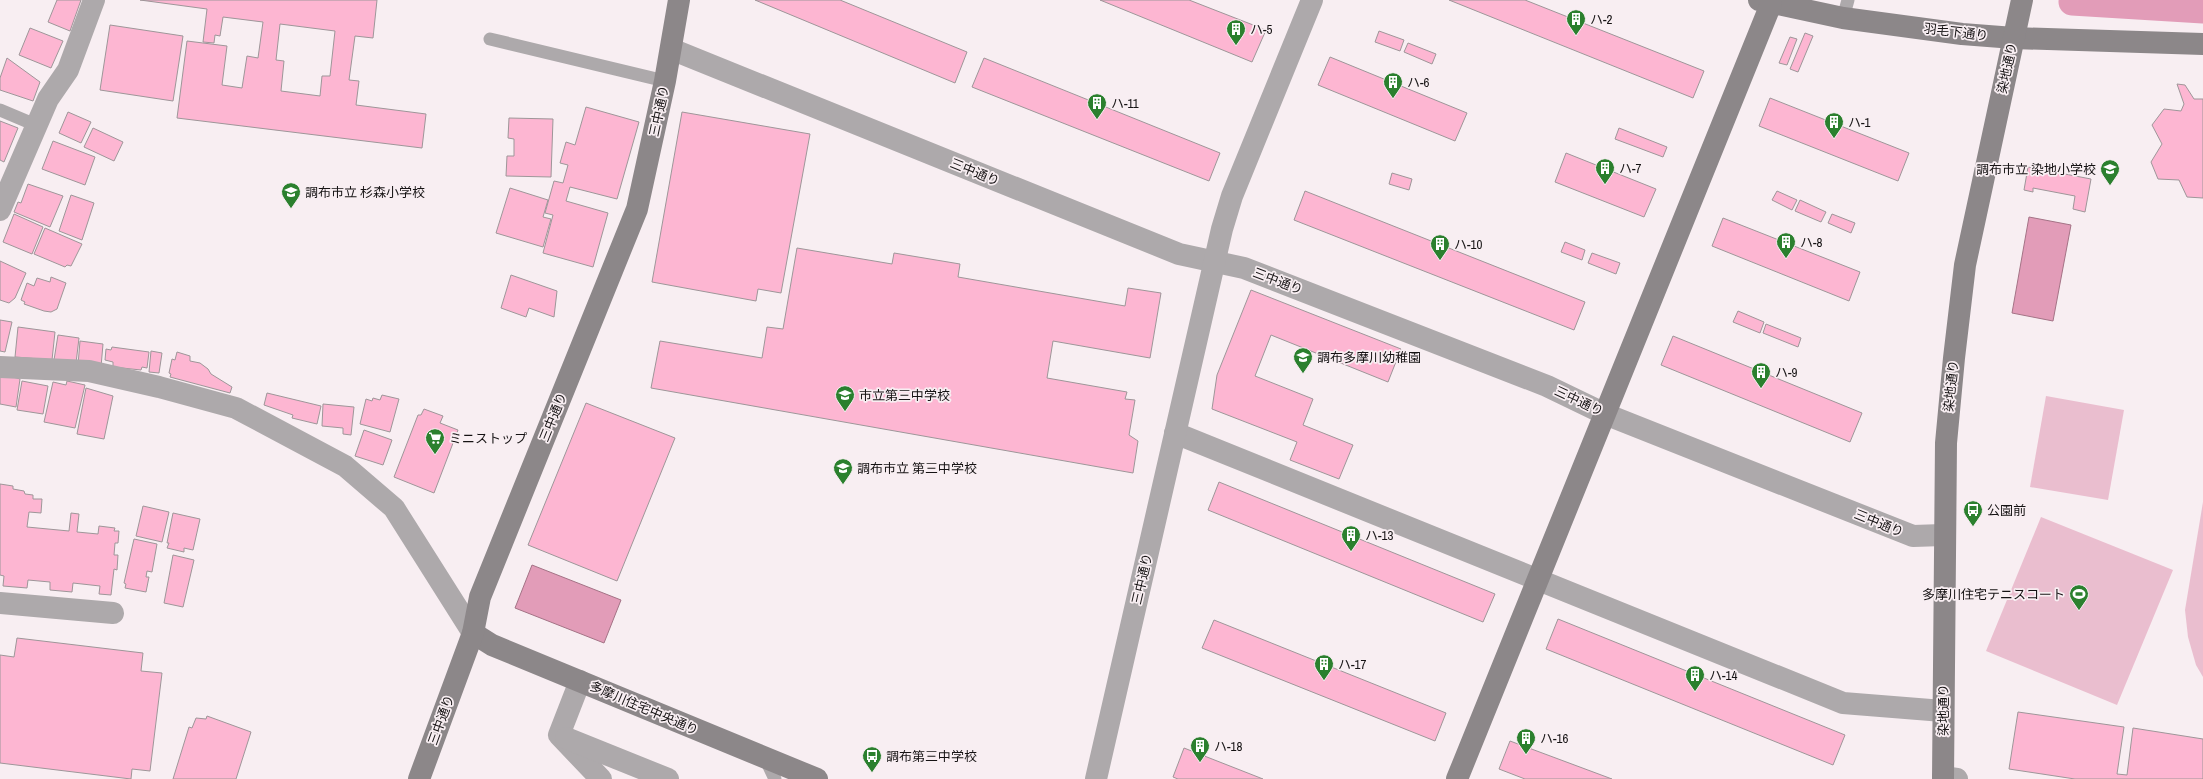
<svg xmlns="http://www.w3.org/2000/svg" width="2203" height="779" font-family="'Archivo Narrow','Noto Sans JP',sans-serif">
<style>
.green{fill:#eabecf}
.water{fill:#e29cb8;stroke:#a47386}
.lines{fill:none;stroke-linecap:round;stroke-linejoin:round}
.canal{stroke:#e29cb8;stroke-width:27}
.building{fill:#fdb6d2;stroke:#9e9699;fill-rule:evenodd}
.lane{stroke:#ada9ab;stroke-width:13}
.street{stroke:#ada9ab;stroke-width:22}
.secondary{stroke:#8c8789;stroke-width:22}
.labels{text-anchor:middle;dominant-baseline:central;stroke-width:3.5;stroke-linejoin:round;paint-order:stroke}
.poi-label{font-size:13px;fill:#151213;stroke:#f8eef2;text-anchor:start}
.street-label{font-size:13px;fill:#151213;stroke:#f8eef2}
</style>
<rect width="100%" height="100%" fill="#f8eef2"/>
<g class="green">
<path d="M2046 396 2124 410 2108 500 2030 487Z"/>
<path d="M2203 502V677L2196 665 2188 637 2185 610Z"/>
<path d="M2041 517 2173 570 2117 705 1986 651Z"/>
</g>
<g class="water">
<path d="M2029 217 2071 225 2053 321 2012 313Z"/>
<path d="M532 565 621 600 604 643 515 608Z"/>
</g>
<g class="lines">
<path class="canal" d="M2072 2 2203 10"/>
</g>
<g class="building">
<path d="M57 0H81L70 31 48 22Z"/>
<path d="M140 0H377L373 38 355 36 349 80 359 81 356 105 426 114 422 148 177 118 187 41 227 46 222 85 242 88 247 56 258 58 263 22 223 17 220 36 215 35 214 43 203 42 207 9ZM280 24 335 31 330 76H322L320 96 281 91 284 61 276 60Z"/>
<path d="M755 0H840L967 52 955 83Z"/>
<path d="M1100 0H1189L1266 30 1252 62Z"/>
<path d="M1449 0H1525L1704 71 1693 98Z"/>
<path d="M110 25 183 36 173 101 100 90Z"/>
<path d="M30 28 63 41 51 68 19 55Z"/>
<path d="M1379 31 1404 40 1400 51 1375 42Z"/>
<path d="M1805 33 1813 36 1798 72 1790 69Z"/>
<path d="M1790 37 1797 39 1787 65 1779 63Z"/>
<path d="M1408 43 1436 54 1432 64 1404 52Z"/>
<path d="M1330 57 1467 113 1455 141 1318 85Z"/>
<path d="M7 58 40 82 33 101 0 90V78Z"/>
<path d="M984 58 1220 153 1209 181 972 87Z"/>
<path d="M2177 84 2185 85 2194 99H2203V198L2187 197 2179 180 2158 179 2151 162 2162 144 2152 125 2164 109 2181 111 2184 104Z"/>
<path d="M1770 98 1909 153 1898 181 1759 126Z"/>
<path d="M586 107 639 122 617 199 570 187 566 201 608 213 593 267 543 253 553 215 545 213 554 181 563 183 568 165 560 163 566 142 575 145Z"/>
<path d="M68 112 91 122 81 143 59 133Z"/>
<path d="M682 112 810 134 781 293 758 289 756 301 652 282Z"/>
<path d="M509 118 553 119 551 177 506 176 507 156H514V139L508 138Z"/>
<path d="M0 121 18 128 4 162 0 160Z"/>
<path d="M93 128 123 142 114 161 84 147Z"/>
<path d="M1619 128 1667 147 1663 157 1615 139Z"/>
<path d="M53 141 95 157 85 185 42 169Z"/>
<path d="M1566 153 1656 189 1644 217 1555 182Z"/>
<path d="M2028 167 2091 179 2085 212 2073 209 2075 196 2033 188V192L2024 190Z"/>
<path d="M1392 173 1412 179 1409 190 1389 184Z"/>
<path d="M28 184 63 196 50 227 14 212 18 202 21 203Z"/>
<path d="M510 188 548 200 543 217 551 219 543 247 496 233Z"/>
<path d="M1305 191 1585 302 1574 330 1294 220Z"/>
<path d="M1777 191 1797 200 1792 210 1772 200Z"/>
<path d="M71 195 94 203 82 240 59 231Z"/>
<path d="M1800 200 1826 212 1821 222 1795 211Z"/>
<path d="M14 214 43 227 32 254 3 242Z"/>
<path d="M1832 214 1855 223 1851 233 1828 223Z"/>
<path d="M1723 218 1860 272 1849 301 1712 246Z"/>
<path d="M45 228 82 244 71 266 67 265 65 267 34 254Z"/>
<path d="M1565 242 1585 250 1582 260 1561 252Z"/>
<path d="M797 248 892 264 894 253 960 264 958 277 1125 306 1128 288 1161 293 1150 358 1053 341 1047 378 1127 392 1125 399 1135 400 1129 435 1138 441 1133 473 651 388 660 341 762 358 767 327 783 329Z"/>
<path d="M1592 253 1620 263 1616 274 1588 263Z"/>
<path d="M0 261 26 273 15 298 9 303 0 300Z"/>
<path d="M511 275 557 291 554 317 529 308 526 317 501 308Z"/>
<path d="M51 277 66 283 57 309 51 312 44 311 24 304 25 302 21 300 27 283 34 286 37 278 50 282Z"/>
<path d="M1251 290 1401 349 1388 382 1271 335 1255 376 1313 399 1303 425 1353 445 1339 479 1290 460 1297 442 1212 409 1217 375Z"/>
<path d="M1738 311 1764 322 1760 333 1733 322Z"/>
<path d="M0 320 12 322 5 352 0 351Z"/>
<path d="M1766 324 1801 338 1798 347 1763 333Z"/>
<path d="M18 327 55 332 52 360 15 357Z"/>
<path d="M58 335 79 338 76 363 54 360Z"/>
<path d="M1673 336 1862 413 1850 442 1661 365Z"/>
<path d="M80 341 103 344 101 367 78 365Z"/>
<path d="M112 347 149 352 147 368 142 367 141 370 113 367V362L105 360 106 349 111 350Z"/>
<path d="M151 351 162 353 159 373 149 372Z"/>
<path d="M177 352 190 356V361L200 363 208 369 211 374 232 387 230 393 170 377 171 374 169 373 172 359 175 360Z"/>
<path d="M0 373 20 379 16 407 0 404Z"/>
<path d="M22 381 48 386 43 414 17 410Z"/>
<path d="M67 381 85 385 75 428 44 422 53 382 66 385Z"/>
<path d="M86 388 113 396 104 439 77 434Z"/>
<path d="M267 393 321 406 317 424 292 418 293 415 264 405Z"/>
<path d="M382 395 399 399 390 432 360 424 366 399 372 401 373 398 380 400Z"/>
<path d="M586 403 675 438 617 581 528 545Z"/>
<path d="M323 404 354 407 351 435 343 434V428L322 426Z"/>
<path d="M424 409 443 416 440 423 458 430 434 493 394 477 418 415H421Z"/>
<path d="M364 430 392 440 383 465 355 456Z"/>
<path d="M1219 482 1495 594 1483 622 1208 510Z"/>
<path d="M0 484 13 486V489L24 491 25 494 33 495V499H42L41 513 29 512 27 527 69 531 71 513 79 514 77 532 98 534 99 526 115 528 114 531H119L118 543H115L114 555H118L117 570 114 569 111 595 99 594 100 586 73 583 72 592 50 590V582L28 580 27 588 3 586 4 576 0 575Z"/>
<path d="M143 506 169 512 162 542 136 536Z"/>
<path d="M173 513 200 519 193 550 184 548V552L167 548 169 543H167Z"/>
<path d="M134 539 157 544 152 572 147 571 146 577H149L146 592 125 588 126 584 124 583Z"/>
<path d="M173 555 194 560 183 607 164 603Z"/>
<path d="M1558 619 1845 735 1833 765 1546 649Z"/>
<path d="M1214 620 1446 713 1435 741 1202 648Z"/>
<path d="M17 638 143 653 141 671 162 673 150 771 132 769 131 779 0 763V655L14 657Z"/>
<path d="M2018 712 2124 727 2117 774 2127 775 2133 728 2203 739V779H2075L2009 769Z"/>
<path d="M207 716 251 732 236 779H173L189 727 192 728 196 718 206 719Z"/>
<path d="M1510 741 1612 779H1525L1499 769Z"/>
<path d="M1184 748 1263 779H1178L1173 777Z"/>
</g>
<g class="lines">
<g class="lane">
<path d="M1843 18 1848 0"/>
<path d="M490 39 665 81"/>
<path d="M0 110 38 126"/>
<path d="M765 758 775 779"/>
</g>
<g class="street">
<path d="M671 49 1179 254 1244 268 1547 386 1605 414 1913 536 1943 535"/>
<path d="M0 210 48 99 68 70 94 0"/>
<path d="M0 367 89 371 159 387 236 408 345 466 394 508 473 633"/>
<path d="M1175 433 1843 703 1943 711"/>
<path d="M0 603 113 613"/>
<path d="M580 681 559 735 601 779"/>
<path d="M566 738 668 779"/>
<path d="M1943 777 1957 779"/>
<path d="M1096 779 1222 229 1232 196 1312 0"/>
</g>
<g class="secondary">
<path d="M1759 0 1843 18 1962 34 2014 38 2203 44"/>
<path d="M473 633 492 645 817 779"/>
<path d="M419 779 473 633 480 597 637 209 665 81 679 0"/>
<path d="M1457 779 1771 4"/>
<path d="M1943 779 1946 443 1954 358 1965 265 2022 0"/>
</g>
</g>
<defs>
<symbol id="building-pin" viewBox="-11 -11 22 30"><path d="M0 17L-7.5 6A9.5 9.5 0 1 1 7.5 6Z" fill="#2b802e" stroke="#f8eef2"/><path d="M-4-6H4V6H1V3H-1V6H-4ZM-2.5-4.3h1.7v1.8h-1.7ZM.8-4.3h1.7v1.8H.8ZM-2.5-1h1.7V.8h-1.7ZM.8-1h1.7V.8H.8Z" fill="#fff"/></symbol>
<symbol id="school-pin" viewBox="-11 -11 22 30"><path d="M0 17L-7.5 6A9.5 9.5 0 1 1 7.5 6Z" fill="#2b802e" stroke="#f8eef2"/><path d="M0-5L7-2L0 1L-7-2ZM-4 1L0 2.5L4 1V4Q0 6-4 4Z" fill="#fff"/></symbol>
<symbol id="supermarket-pin" viewBox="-11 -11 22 30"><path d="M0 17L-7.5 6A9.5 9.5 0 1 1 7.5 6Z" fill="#2b802e" stroke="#f8eef2"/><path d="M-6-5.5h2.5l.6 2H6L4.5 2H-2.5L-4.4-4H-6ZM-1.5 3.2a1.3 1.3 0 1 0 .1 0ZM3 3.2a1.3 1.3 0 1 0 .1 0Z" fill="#fff"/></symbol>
<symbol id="bus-pin" viewBox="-11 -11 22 30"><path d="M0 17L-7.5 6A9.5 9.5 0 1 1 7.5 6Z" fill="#2b802e" stroke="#f8eef2"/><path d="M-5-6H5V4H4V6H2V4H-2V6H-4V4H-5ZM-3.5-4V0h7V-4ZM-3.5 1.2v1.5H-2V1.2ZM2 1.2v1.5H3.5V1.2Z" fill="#fff"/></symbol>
<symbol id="stadium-pin" viewBox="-11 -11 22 30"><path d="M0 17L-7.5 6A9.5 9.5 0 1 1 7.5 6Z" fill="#2b802e" stroke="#f8eef2"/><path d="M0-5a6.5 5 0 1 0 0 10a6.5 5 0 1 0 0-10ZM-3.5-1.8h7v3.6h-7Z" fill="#fff"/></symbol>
</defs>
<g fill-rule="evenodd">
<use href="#building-pin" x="1565" y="8" width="22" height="30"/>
<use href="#building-pin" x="1225" y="18" width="22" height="30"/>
<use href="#building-pin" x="1382" y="71" width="22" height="30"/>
<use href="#building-pin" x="1086" y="92" width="22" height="30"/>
<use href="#building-pin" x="1823" y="111" width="22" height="30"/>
<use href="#building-pin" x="1594" y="157" width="22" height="30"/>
<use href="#school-pin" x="2099" y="158" width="22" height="30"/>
<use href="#school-pin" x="280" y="181" width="22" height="30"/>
<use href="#building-pin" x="1775" y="231" width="22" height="30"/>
<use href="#building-pin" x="1429" y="233" width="22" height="30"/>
<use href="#school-pin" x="1292" y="346" width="22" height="30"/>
<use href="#building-pin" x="1750" y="361" width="22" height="30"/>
<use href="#school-pin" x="834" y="384" width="22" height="30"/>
<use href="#supermarket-pin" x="424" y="427" width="22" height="30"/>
<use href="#school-pin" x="832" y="457" width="22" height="30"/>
<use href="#bus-pin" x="1962" y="499" width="22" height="30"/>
<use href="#building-pin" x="1340" y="524" width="22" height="30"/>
<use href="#stadium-pin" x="2068" y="583" width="22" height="30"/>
<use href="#building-pin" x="1313" y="653" width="22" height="30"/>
<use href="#building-pin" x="1684" y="664" width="22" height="30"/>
<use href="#building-pin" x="1515" y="727" width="22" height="30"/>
<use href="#building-pin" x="1189" y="735" width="22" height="30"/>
<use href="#bus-pin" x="861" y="745" width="22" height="30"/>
</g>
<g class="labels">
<g class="poi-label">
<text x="1590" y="19">ハ-2</text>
<text x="1250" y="29">ハ-5</text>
<text x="1407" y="82">ハ-6</text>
<text x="1111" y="103">ハ-11</text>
<text x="1848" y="122">ハ-1</text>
<text x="1619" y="168">ハ-7</text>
<text x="2096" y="169" text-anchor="end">調布市立 染地小学校</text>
<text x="305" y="192">調布市立 杉森小学校</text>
<text x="1800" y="242">ハ-8</text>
<text x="1454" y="244">ハ-10</text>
<text x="1317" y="357">調布多摩川幼稚園</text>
<text x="1775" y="372">ハ-9</text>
<text x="859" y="395">市立第三中学校</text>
<text x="449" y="438">ミニストップ</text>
<text x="857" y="468">調布市立 第三中学校</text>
<text x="1987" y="510">公園前</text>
<text x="1365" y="535">ハ-13</text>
<text x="2065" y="594" text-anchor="end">多摩川住宅テニスコート</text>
<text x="1338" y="664">ハ-17</text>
<text x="1709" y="675">ハ-14</text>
<text x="1540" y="738">ハ-16</text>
<text x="1214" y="746">ハ-18</text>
<text x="886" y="756">調布第三中学校</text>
</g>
<g class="street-label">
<text transform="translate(1956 32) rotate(7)">羽毛下通り</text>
<text transform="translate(2007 68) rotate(-78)">染地通り</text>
<text transform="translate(659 111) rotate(-78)">三中通り</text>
<text transform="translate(975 172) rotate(22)">三中通り</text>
<text transform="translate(1278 281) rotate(21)">三中通り</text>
<text transform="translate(1951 386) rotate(-84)">染地通り</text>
<text transform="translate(1579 401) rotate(25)">三中通り</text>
<text transform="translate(553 417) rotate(-68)">三中通り</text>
<text transform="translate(1879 523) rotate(22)">三中通り</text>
<text transform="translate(1142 579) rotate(-77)">三中通り</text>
<text transform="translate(644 708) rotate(23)">多摩川住宅中央通り</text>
<text transform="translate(1943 710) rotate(-90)">染地通り</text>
<text transform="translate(441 720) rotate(-70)">三中通り</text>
</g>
</g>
</svg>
